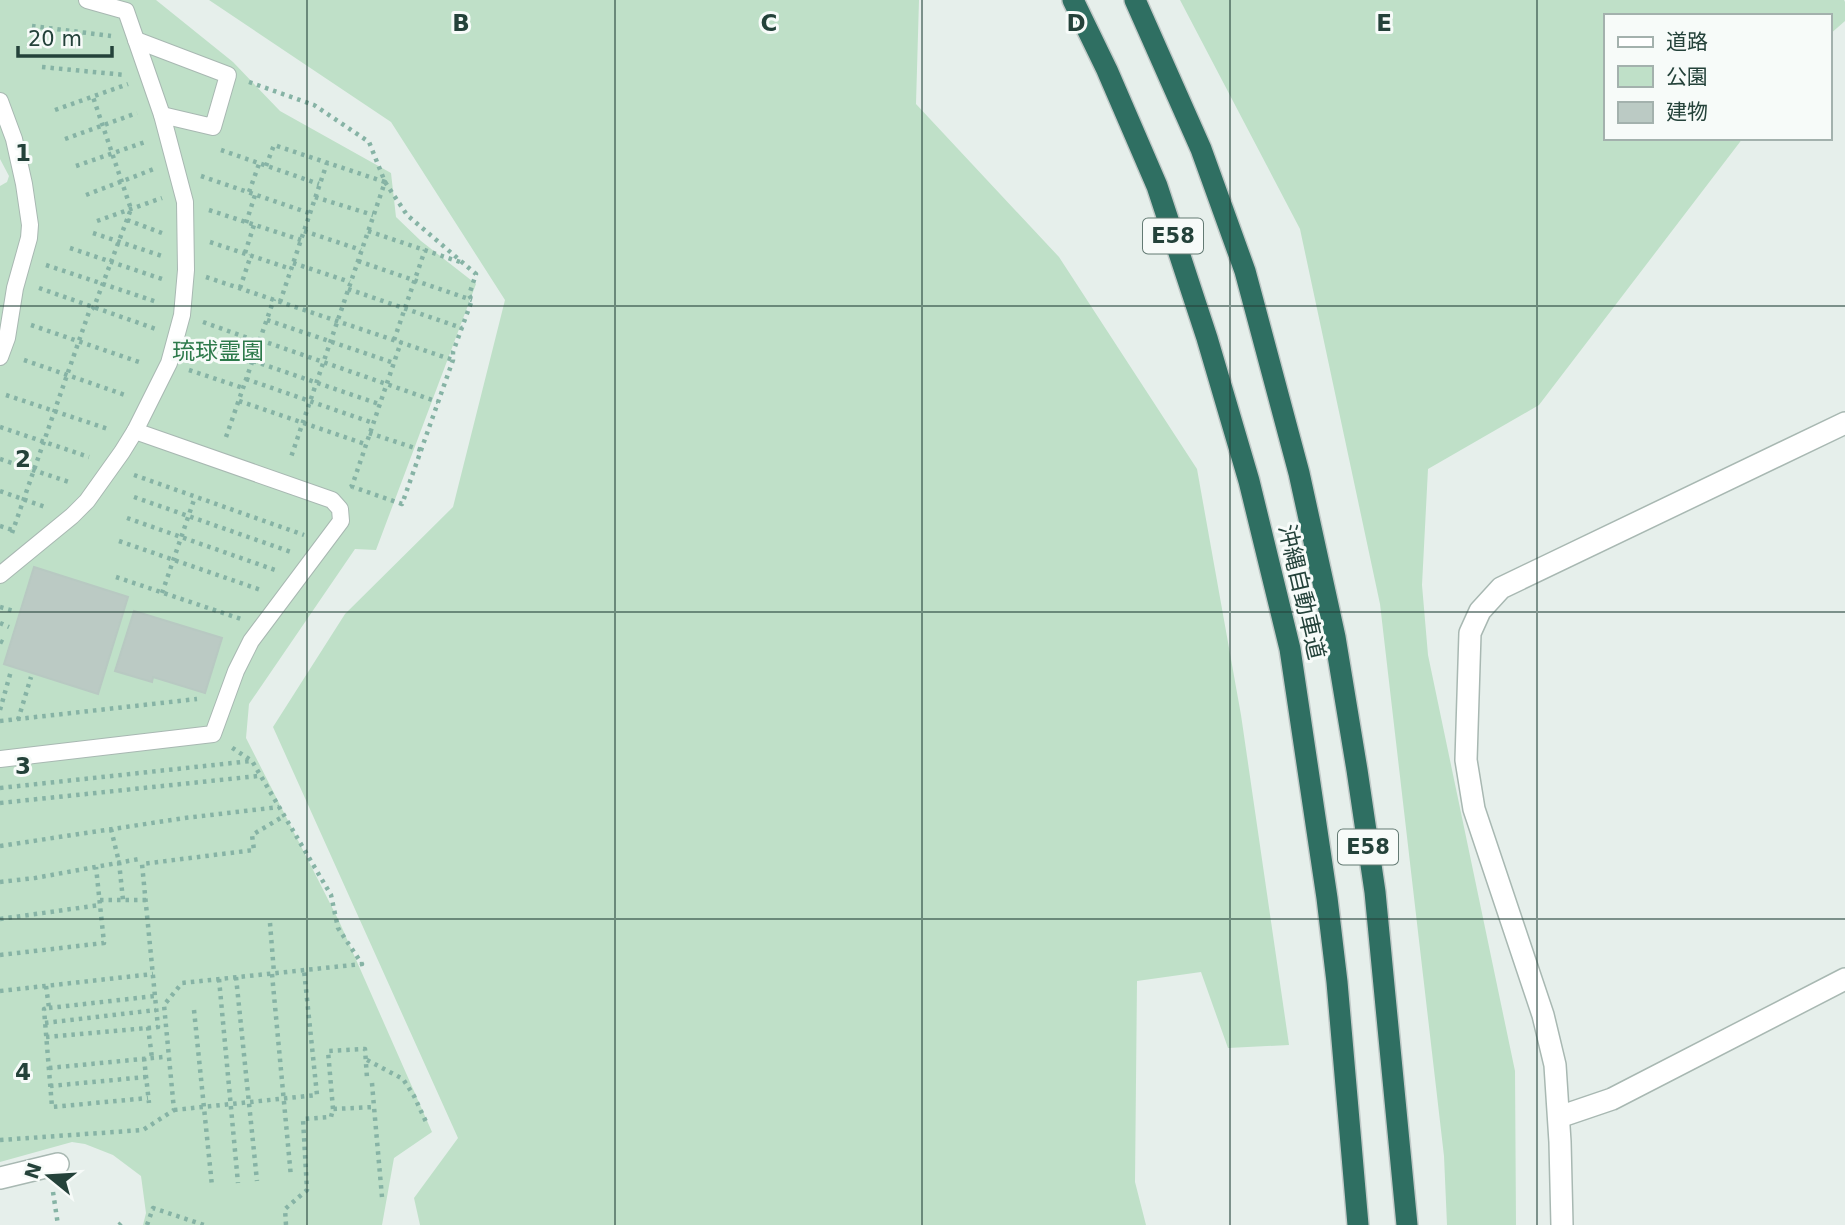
<svg xmlns="http://www.w3.org/2000/svg" width="1845" height="1225" font-family="'DejaVu Sans','Noto Sans JP',sans-serif">
<style>
.green{fill:#bfe0c8}
.building{fill:#bbcac4;stroke:#b8c9c2;stroke-width:2}
.lines{fill:none;stroke-linecap:round;stroke-linejoin:round}
.service-casing{stroke:#a8b8b2;stroke-width:18}
.minor-casing{stroke:#a8b8b2;stroke-width:24}
.motorway-casing{stroke:#c2cac8;stroke-width:24}
.path{stroke:#86b3a5;stroke-width:4.5;stroke-dasharray:3.5 5;stroke-linecap:butt}
.service{stroke:#fff;stroke-width:16}
.minor{stroke:#fff;stroke-width:21}
.motorway{stroke:#2f6f62;stroke-width:21}
.grid{fill:none;stroke:#24423a;stroke-width:2;stroke-opacity:0.55}
.labels{text-anchor:middle;dominant-baseline:central;stroke-width:6;stroke-linejoin:round;paint-order:stroke}
.shield{fill:#f7fbf9;stroke:#637a73;stroke-width:2}
.shield-label{font-size:21px;font-weight:bold;fill:#24423a}
.park-label{font-size:23px;fill:#2d7a4b;stroke:#f7fbf9}
.street-label{font-size:23px;fill:#24423a;stroke:#f7fbf9}
.grid-label{font-size:23px;text-anchor:middle;font-weight:bold;fill:#24423a;stroke:#f7fbf9;stroke-width:6;stroke-linejoin:round;paint-order:stroke}
</style>
<rect width="100%" height="100%" fill="#e6efeb"/>
<g class="green">
<path d="M0 0H156L233 62 280 111 391 173 396 217 421 241 476 284 376 550 355 549 249 704 246 738 339 921 432 1132 394 1158 382 1225H143L146 1213 141 1176 113 1155 85 1144 72 1142 0 1162V186L7 182 9 176 0 159Z"/>
<path d="M209 0H919L916 104 1059 257 1197 469 1241 715 1289 1045 1228 1048 1201 972 1137 981 1135 1182 1146 1225H420L414 1198 458 1138 273 727 345 614 453 507 505 300 391 122Z"/>
<path d="M1180 0H1844L1845 2V21L1829 35V16H1605V138H1743L1539 405 1428 469 1422 585 1428 655 1515 1071 1516 1225H1447L1444 1156 1380 604 1300 229Z"/>
</g>
<g class="building">
<path d="M34 567 128 597 98 694 4 664Z"/>
<path d="M134 611 222 638 205 693 153 677 152 682 115 671Z"/>
</g>
<g class="lines">
<defs>
<g id="service">
<path d="M136 40 228 75 213 127 162 115"/>
<path d="M0 101 14 139 24 184 30 225 29 238 15 288 7 338 0 357"/>
<path d="M0 575 72 516 87 501 122 452 135 431 169 363 182 315 186 270 185 202 162 115 126 11 87 0"/>
<path d="M0 759 213 734 236 671 251 641 341 521 340 509 332 500 135 431"/>
</g>
<g id="minor">
<path d="M1559 1117 1612 1099 1845 979"/>
<path d="M0 1178 58 1164"/>
<path d="M1562 1225 1560 1142 1555 1065 1543 1015 1474 809 1466 760 1470 633 1480 611 1501 588 1845 423"/>
</g>
<g id="motorway">
<path d="M1073 0 1107 70 1157 186 1207 338 1249 481 1290 649 1327 898 1337 982 1358 1225"/>
<path d="M1135 0 1201 149 1245 271 1299 473 1335 637 1357 770 1375 892 1407 1225"/>
</g>
</defs>
<use href="#service" class="service-casing"/>
<use href="#minor" class="minor-casing"/>
<use href="#motorway" class="motorway-casing"/>
<g class="path">
<path d="M32 26 111 36"/>
<path d="M42 67 125 75"/>
<path d="M249 82 314 105 369 142 385 182 407 215 476 274 469 295 472 300 453 352V360L402 504 353 487"/>
<path d="M55 110 128 84"/>
<path d="M65 139 137 113"/>
<path d="M221 150 319 184"/>
<path d="M76 166 145 142"/>
<path d="M266 166 274 145 385 182 290 460"/>
<path d="M201 176 309 213"/>
<path d="M249 192 259 164"/>
<path d="M86 195 154 169"/>
<path d="M315 197 373 215"/>
<path d="M209 210 301 240"/>
<path d="M127 220 162 233"/>
<path d="M97 221 162 198"/>
<path d="M246 223 255 195"/>
<path d="M304 231 361 250"/>
<path d="M368 231 460 262"/>
<path d="M93 233 162 256"/>
<path d="M210 242 291 269"/>
<path d="M70 248 162 279"/>
<path d="M245 253 254 225"/>
<path d="M358 261 472 300"/>
<path d="M293 263 350 282"/>
<path d="M46 265 157 302"/>
<path d="M206 277 453 360"/>
<path d="M39 288 156 329"/>
<path d="M240 288 251 255"/>
<path d="M348 289 462 328"/>
<path d="M280 302 327 163"/>
<path d="M267 320 394 363"/>
<path d="M203 322 259 342"/>
<path d="M31 325 142 363"/>
<path d="M260 340 438 402"/>
<path d="M394 340 425 250"/>
<path d="M24 360 128 396"/>
<path d="M253 361 379 404"/>
<path d="M189 370 243 388"/>
<path d="M246 379 373 423"/>
<path d="M6 395 108 429"/>
<path d="M239 401 365 444"/>
<path d="M0 427 89 457"/>
<path d="M369 433 421 450"/>
<path d="M226 437 274 299"/>
<path d="M0 459 72 483"/>
<path d="M134 475 304 535"/>
<path d="M350 487 352 486 401 342"/>
<path d="M0 491 45 507"/>
<path d="M134 497 291 552"/>
<path d="M127 518 275 570"/>
<path d="M0 526 16 531"/>
<path d="M12 533 89 312 94 307 131 209 93 97"/>
<path d="M119 541 261 590"/>
<path d="M116 577 241 619"/>
<path d="M162 593 195 497"/>
<path d="M0 607 14 611"/>
<path d="M0 623 9 627"/>
<path d="M0 641 4 643"/>
<path d="M0 710 11 671"/>
<path d="M18 720 31 677"/>
<path d="M0 721 197 699"/>
<path d="M0 788 251 761"/>
<path d="M0 803 258 776"/>
<path d="M111 829 119 862 123 900"/>
<path d="M0 846 185 818 279 807"/>
<path d="M0 882 35 878 139 859"/>
<path d="M100 900H146"/>
<path d="M0 919 100 905"/>
<path d="M270 923 274 973"/>
<path d="M0 955 104 943 96 867"/>
<path d="M272 974 291 1177"/>
<path d="M236 977 257 1181"/>
<path d="M219 979 238 1183"/>
<path d="M46 986 49 1008 44 1009 52 1107 148 1098"/>
<path d="M0 991 153 974"/>
<path d="M49 1008 155 996"/>
<path d="M194 1010 212 1186"/>
<path d="M45 1023 156 1010"/>
<path d="M148 1027 152 1058"/>
<path d="M46 1037 158 1027 142 864 254 850 252 835 284 816"/>
<path d="M144 1058 149 1103"/>
<path d="M367 1060 403 1079 414 1096 427 1124"/>
<path d="M49 1068 163 1057"/>
<path d="M372 1083 374 1107"/>
<path d="M50 1086 146 1077"/>
<path d="M333 1109 328 1051 365 1049 367 1078"/>
<path d="M174 1110 317 1095 304 970"/>
<path d="M0 1140 143 1130 174 1110 164 1005 182 983 362 964 338 928 331 895 252 761 231 747"/>
<path d="M53 1192 58 1225"/>
<path d="M119 1225 121 1223"/>
<path d="M147 1225 153 1208 204 1225"/>
<path d="M286 1225 285 1209 307 1190 303 1119 331 1117 333 1109 374 1107 382 1197"/>
</g>
<use href="#service" class="service"/>
<use href="#minor" class="minor"/>
<use href="#motorway" class="motorway"/>
</g>
<path class="grid" d="M307 0V1225M615 0V1225M922 0V1225M1230 0V1225M1537 0V1225M0 306H1845M0 612H1845M0 919H1845"/>
<g class="labels">
<g class="shield">
<rect x="1143" y="218.5" width="60" height="35" rx="5"/>
<rect x="1338" y="829.5" width="60" height="35" rx="5"/>
</g>
<g class="shield-label">
<text x="1173" y="236">E58</text>
<text x="1368" y="847">E58</text>
</g>
<g class="park-label">
<text x="218" y="351">琉球霊園</text>
</g>
<g class="street-label">
<text transform="translate(1302 592) rotate(77)">沖縄自動車道</text>
</g>
</g>
<g class="grid-label">
<text x="461" y="31">B</text>
<text x="769" y="31">C</text>
<text x="1076" y="31">D</text>
<text x="1384" y="31">E</text>
<text x="23" y="161">1</text>
<text x="23" y="467">2</text>
<text x="23" y="774">3</text>
<text x="23" y="1080">4</text>
</g>
<rect x="1604" y="14" width="228" height="126" fill="#f7fbf9" stroke="#a3b1ad" stroke-width="2"/>
<rect x="1618" y="37" width="35" height="10" fill="#ffffff" stroke="#a3b1ad" stroke-width="2"/>
<text x="1666" y="49" font-size="21" fill="#24423a">道路</text>
<rect x="1618" y="66" width="35" height="21" fill="#bfe0c8" stroke="#a3b1ad" stroke-width="2"/>
<text x="1666" y="84" font-size="21" fill="#24423a">公園</text>
<rect x="1618" y="102" width="35" height="21" fill="#bbcac4" stroke="#a3b1ad" stroke-width="2"/>
<text x="1666" y="119" font-size="21" fill="#24423a">建物</text>
<g transform="translate(49 1176) rotate(288)" stroke="#f7fbf9" stroke-width="5" paint-order="stroke">
<path d="M0-5L12 26L0 18L-12 26Z" fill="#24423a"/>
<text y="-10" font-size="19" font-weight="bold" text-anchor="middle" fill="#24423a">N</text>
</g>
<path d="M18 46v10h94v-10" fill="none" stroke="#24423a" stroke-width="3.5"/>
<text x="28" y="46" font-size="21" fill="#24423a" stroke="#f7fbf9" stroke-width="5" paint-order="stroke">20 m</text>
</svg>
